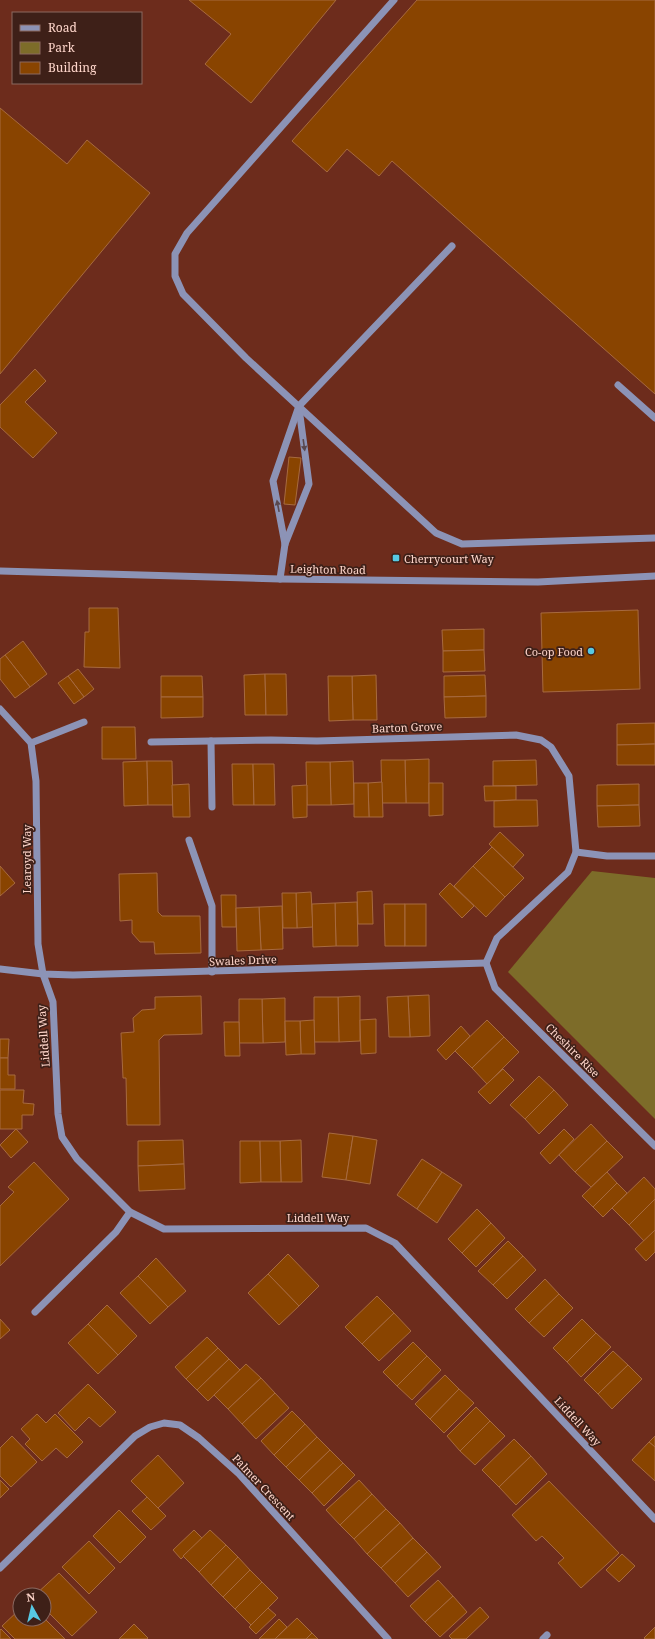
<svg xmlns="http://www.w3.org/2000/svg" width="655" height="1639" font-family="'Noto Serif',serif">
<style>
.green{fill:#7d6c29}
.building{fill:#894400;stroke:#a76a3f}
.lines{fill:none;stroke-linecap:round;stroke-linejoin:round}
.minor{stroke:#8c93b6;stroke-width:7}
.oneway{fill:#59484f}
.poi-dot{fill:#57c9e3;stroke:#3e2018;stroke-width:1.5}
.labels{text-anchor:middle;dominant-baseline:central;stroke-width:3.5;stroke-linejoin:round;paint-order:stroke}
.poi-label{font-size:11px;fill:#fed5ca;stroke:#3e2018;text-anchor:start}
.street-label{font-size:11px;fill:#fed5ca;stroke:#3e2018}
</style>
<rect width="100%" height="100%" fill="#6d2c1c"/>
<path class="green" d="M592 871 655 878V1119L508 972Z"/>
<g class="building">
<path d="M189 0H336L251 103 205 64 231 34Z"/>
<path d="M417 0H655V394L392 161 379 176 347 149 327 172 292 141Z"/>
<path d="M0 108 67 164 87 140 150 193 0 374Z"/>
<path d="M35 369 46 381 25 402 57 433 33 458 0 427V405Z"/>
<path d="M289 457 301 458 295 505 284 504Z"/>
<path d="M89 608H118L120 668 84 667 85 632H89Z"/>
<path d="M638 610 640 689 543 692 541 613Z"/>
<path d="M484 629V650L443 651 442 630Z"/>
<path d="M23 641 47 674 30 687 5 655Z"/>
<path d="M484 650 485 671 443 672V651Z"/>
<path d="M5 655 30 687 15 698 0 679V659Z"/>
<path d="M78 669 94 689 84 697 68 676Z"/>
<path d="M265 674 266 715H245L244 675Z"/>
<path d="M265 674H286L287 715H266Z"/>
<path d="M376 675 377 720H353L352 676Z"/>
<path d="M485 675 486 696 444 697V676Z"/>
<path d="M68 676 84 697 74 704 58 683Z"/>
<path d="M161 676H202L203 697H161Z"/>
<path d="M328 676H352L353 720 329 721Z"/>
<path d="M486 696V717L445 718 444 697Z"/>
<path d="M161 697H203V717L161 718Z"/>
<path d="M655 723V744L617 745V724Z"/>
<path d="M102 727H135L136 759H102Z"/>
<path d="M655 744V765H617V745Z"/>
<path d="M429 759V803H406L405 760Z"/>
<path d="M381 760H405L406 803H382Z"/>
<path d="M536 760 537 785 493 786V761Z"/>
<path d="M147 761 148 805 124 806 123 762Z"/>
<path d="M147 761H172L173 805H148Z"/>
<path d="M353 761 354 804 331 805 330 762Z"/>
<path d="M306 762H330L331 805H307Z"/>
<path d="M232 764H253L254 805H233Z"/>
<path d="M253 764H274L275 805H254Z"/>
<path d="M382 782 383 817H369L368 783Z"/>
<path d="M354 783H368L369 817H354Z"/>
<path d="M429 783H443V815L429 816Z"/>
<path d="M189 784 190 817H173L172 785Z"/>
<path d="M639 784V805L597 806V785Z"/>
<path d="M307 785V817L293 818 292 786Z"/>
<path d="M484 786H516V800L485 801Z"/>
<path d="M516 800H537L538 826 494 827V801Z"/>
<path d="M639 805 640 826 598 827 597 806Z"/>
<path d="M500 832 524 855 513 867 489 844Z"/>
<path d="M492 847 524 878 505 897 473 866Z"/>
<path d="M0 866 15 883 0 896Z"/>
<path d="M473 866 505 897 486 917 454 886Z"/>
<path d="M157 873 158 912 162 916H200L201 953 155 954 154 942H140L132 933V920L120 921 119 874Z"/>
<path d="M450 883 474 906 462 918 439 894Z"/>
<path d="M372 891 373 924H358L357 892Z"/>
<path d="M311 892 313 927 297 928 296 893Z"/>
<path d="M282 893H296L297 928H283Z"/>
<path d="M221 895H236V927H222Z"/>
<path d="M357 902 358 946H336L335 903Z"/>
<path d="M335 903 336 946 313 947 312 904Z"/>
<path d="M384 904H405V946H385Z"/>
<rect x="405" y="904" width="21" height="42"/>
<path d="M282 906 283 949 261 950 259 907Z"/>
<path d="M259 907 261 950 237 951 236 908Z"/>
<path d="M429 995 430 1036 410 1037 408 996Z"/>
<path d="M201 996 202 1034 164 1035 159 1040 160 1125H127L126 1078H123L121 1033 134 1032 133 1018 142 1010 155 1009V997Z"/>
<path d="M360 996V1041L339 1042 338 997Z"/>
<path d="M408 996 410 1037H389L387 997Z"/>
<path d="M314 997H338L339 1042H314Z"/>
<path d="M285 998V1042L263 1043 262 999Z"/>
<path d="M239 999H262L263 1043H239Z"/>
<path d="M376 1019V1053L361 1054 360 1020Z"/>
<path d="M314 1020 315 1054H301L300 1021Z"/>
<path d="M487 1020 504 1037 472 1068 455 1051Z"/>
<path d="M285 1021H300L301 1054 286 1055Z"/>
<path d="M224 1022H239L240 1056H225Z"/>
<path d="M461 1026 470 1036 446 1060 437 1050Z"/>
<path d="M504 1037 519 1052 487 1084 472 1068Z"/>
<path d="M0 1039H9L8 1058H0Z"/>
<path d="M0 1058H8V1075H15V1089H0Z"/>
<path d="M503 1069 514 1080 490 1104 478 1092Z"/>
<path d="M539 1076 554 1090 525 1119 510 1105Z"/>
<path d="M0 1090H24L23 1103 34 1104 33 1115H22V1129H0Z"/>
<path d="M554 1090 568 1105 539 1134 525 1119Z"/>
<path d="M591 1124 607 1141 575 1172 559 1155Z"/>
<path d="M16 1129 28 1142 11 1158 0 1145Z"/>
<path d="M564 1129 574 1139 550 1164 540 1153Z"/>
<path d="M329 1133 353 1136 346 1180 322 1177Z"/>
<path d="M353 1136 377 1140 370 1184 346 1180Z"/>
<path d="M183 1140 184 1164 138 1166V1141Z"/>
<path d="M301 1140 302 1182H281L280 1141Z"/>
<path d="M240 1141H260L261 1182 240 1183Z"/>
<path d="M260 1141H280L281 1182H261Z"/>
<path d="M607 1141 623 1157 591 1187 575 1172Z"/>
<path d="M422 1159 442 1172 417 1209 397 1195Z"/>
<path d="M34 1162 69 1199 0 1266V1206L14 1192 8 1187Z"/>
<path d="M184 1164 185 1189 139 1191 138 1166Z"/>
<path d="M442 1172 462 1185 437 1223 417 1209Z"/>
<path d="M607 1172 617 1183 593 1207 582 1196Z"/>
<path d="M644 1177 655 1189V1199L629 1225 612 1208Z"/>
<path d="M617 1183 627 1193 603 1217 593 1207Z"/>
<path d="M655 1199V1230L644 1241 629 1225Z"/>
<path d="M477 1209 491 1223 462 1253 448 1239Z"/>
<path d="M491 1223 505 1238 476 1267 462 1253Z"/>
<path d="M655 1230V1252L646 1261 635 1249Z"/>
<path d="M508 1241 523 1256 493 1285 478 1271Z"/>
<path d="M288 1254 319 1286 299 1306 268 1274Z"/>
<path d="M523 1256 536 1270 507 1299 493 1285Z"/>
<path d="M156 1258 186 1291 168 1307 138 1276Z"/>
<path d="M268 1274 299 1306 279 1325 248 1293Z"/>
<path d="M138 1276 168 1307 150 1324 120 1293Z"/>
<path d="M545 1279 559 1294 529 1323 515 1309Z"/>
<path d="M559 1294 573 1308 544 1337 529 1323Z"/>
<path d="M377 1296 394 1313 362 1344 345 1327Z"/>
<path d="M107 1305 137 1336 118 1355 88 1324Z"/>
<path d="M394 1313 411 1331 379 1361 362 1344Z"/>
<path d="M0 1319 10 1330 0 1339Z"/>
<path d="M582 1319 596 1333 567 1362 553 1348Z"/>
<path d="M88 1324 118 1355 98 1374 68 1343Z"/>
<path d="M596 1333 611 1347 581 1377 567 1362Z"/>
<path d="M207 1337 218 1348 186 1379 175 1367Z"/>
<path d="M413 1342 427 1356 397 1386 383 1372Z"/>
<path d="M218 1348 229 1359 197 1390 186 1379Z"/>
<path d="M613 1351 628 1365 598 1394 584 1380Z"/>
<path d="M427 1356 441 1370 412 1400 397 1386Z"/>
<path d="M229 1359 240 1370 208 1401 197 1390Z"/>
<path d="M246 1364 261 1378 228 1409 214 1395Z"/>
<path d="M628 1365 642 1379 612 1409 598 1394Z"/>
<path d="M445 1375 459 1389 430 1419 415 1404Z"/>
<path d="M261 1378 275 1393 242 1424 228 1409Z"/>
<path d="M88 1384 116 1412 100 1427 89 1417 75 1431 58 1413Z"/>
<path d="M459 1389 474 1403 444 1433 430 1419Z"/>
<path d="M275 1393 289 1408 256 1439 242 1424Z"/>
<path d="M476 1407 490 1421 460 1451 447 1436Z"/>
<path d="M292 1411 305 1424 274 1455 261 1441Z"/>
<path d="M37 1414 46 1423 55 1414 83 1442 67 1458 56 1448 42 1461 25 1444 30 1439 21 1429Z"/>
<path d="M490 1421 505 1436 475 1465 460 1451Z"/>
<path d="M305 1424 317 1437 286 1467 274 1455Z"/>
<path d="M12 1436 37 1462 11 1487 0 1476V1448Z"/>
<path d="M655 1436V1447L649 1442Z"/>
<path d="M317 1437 330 1450 299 1480 286 1467Z"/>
<path d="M514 1439 531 1456 499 1487 482 1470Z"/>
<path d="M649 1442 655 1447V1481L632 1460Z"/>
<path d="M330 1450 343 1463 312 1493 299 1480Z"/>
<path d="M158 1455 184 1483 158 1508 131 1481Z"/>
<path d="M531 1456 547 1474 516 1505 499 1487Z"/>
<path d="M343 1463 355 1475 324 1506 312 1493Z"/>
<path d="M0 1480 9 1489 0 1498Z"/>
<path d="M359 1480 372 1494 340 1525 326 1510Z"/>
<path d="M549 1481 619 1553 581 1588 558 1563 564 1558 542 1536 536 1541 512 1515Z"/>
<path d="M372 1494 386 1509 354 1539 340 1525Z"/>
<path d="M147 1497 166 1516 151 1530 132 1511Z"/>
<path d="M386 1509 400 1523 367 1554 354 1539Z"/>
<path d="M119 1510 146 1537 120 1563 93 1536Z"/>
<path d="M400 1523 413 1538 381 1568 367 1554Z"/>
<path d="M194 1530 202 1538 181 1559 173 1550Z"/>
<path d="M210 1530 226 1545 199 1572 183 1556Z"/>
<path d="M413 1538 427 1552 395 1583 381 1568Z"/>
<path d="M89 1541 115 1568 89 1594 62 1567Z"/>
<path d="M226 1545 238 1557 211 1585 199 1572Z"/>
<path d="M427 1552 441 1567 408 1597 395 1583Z"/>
<path d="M622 1554 635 1566 619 1582 606 1570Z"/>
<path d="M238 1557 250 1570 223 1597 211 1585Z"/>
<path d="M250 1570 262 1582 235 1609 223 1597Z"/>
<path d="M59 1573 97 1612 72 1636 44 1608V1595H35Z"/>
<path d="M438 1580 453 1596 425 1622 410 1606Z"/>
<path d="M262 1582 278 1598 251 1625 235 1609Z"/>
<path d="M453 1596 467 1612 440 1637 425 1622Z"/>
<path d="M480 1607 489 1617 466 1639H452L449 1636Z"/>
<path d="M268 1608 276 1615 256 1634 249 1627Z"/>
<path d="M20 1609V1619H44V1618L65 1639H15L2 1626Z"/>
<path d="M297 1618 312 1633 306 1639H275Z"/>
<path d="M279 1619 287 1627 275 1639H259Z"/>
<path d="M134 1624 148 1638 147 1639H119Z"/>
<path d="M655 1627V1639H645L644 1638Z"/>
<path d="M1 1629 11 1639H0V1630Z"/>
<path d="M312 1633 318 1639H306Z"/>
</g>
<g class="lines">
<g class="minor">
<path d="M394 0 187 233 175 254V276L183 294 246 358 436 533 462 544 655 538"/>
<path d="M618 385 655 418"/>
<path d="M285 544 273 481 299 406 452 246"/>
<path d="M0 571 280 579 538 582 655 576"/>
<path d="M280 579 285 544 309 484 299 408"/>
<path d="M0 709 31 743 36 781 38 944 43 974 53 1002 58 1114 62 1137 77 1159 130 1212 164 1229 366 1228 395 1243 655 1519"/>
<path d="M211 741 212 807"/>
<path d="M151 742 271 740 317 741 516 735 541 740 551 747 569 776 576 852 568 872 497 938 486 963"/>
<path d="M31 743 84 722"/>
<path d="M189 840 212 906V972"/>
<path d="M576 852 607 856H655"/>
<path d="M486 963 495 988 655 1146"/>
<path d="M0 969 43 974 73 975 486 963"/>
<path d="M35 1312 116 1232 130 1212"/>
<path d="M0 1568 135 1436 150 1427 164 1423 180 1425 199 1438 239 1474 388 1639"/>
<path d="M543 1639 547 1635"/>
</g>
</g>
<defs><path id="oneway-solid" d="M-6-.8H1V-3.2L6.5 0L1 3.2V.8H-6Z"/></defs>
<g class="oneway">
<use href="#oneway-solid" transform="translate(304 445) rotate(82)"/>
<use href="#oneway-solid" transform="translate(278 506) rotate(-101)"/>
</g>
<g class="poi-dot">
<rect x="392" y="554" width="8" height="8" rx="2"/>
<circle cx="591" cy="651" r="4"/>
</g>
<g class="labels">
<g class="poi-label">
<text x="404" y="558">Cherrycourt Way</text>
<text x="583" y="651" text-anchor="end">Co-op Food</text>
</g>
<g class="street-label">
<text transform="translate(328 569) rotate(1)">Leighton Road</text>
<text transform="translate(407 727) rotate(-2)">Barton Grove</text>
<text transform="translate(26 859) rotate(-90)">Learoyd Way</text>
<text transform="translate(243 960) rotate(-2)">Swales Drive</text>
<text transform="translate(43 1036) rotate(-94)">Liddell Way</text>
<text transform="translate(573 1050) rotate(45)">Cheshire Rise</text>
<text x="318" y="1217">Liddell Way</text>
<text transform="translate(578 1421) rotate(47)">Liddell Way</text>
<text transform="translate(264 1487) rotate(47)">Palmer Crescent</text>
</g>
</g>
<rect x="12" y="12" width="130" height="72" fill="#3e2018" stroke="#8b685f"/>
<rect x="20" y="25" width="20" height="6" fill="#8c93b6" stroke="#8b685f"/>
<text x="48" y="32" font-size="12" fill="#fed5ca">Road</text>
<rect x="20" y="42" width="20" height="12" fill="#7d6c29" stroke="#8b685f"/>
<text x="48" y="52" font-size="12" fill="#fed5ca">Park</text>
<rect x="20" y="62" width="20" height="12" fill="#894400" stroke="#8b685f"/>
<text x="48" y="72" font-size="12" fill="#fed5ca">Building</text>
<g transform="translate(32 1607) rotate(352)"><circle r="19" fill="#3e2018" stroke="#8b685f"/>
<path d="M0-3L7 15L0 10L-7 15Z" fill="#57c9e3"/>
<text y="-6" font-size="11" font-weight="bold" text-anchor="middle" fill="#fed5ca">N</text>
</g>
</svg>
